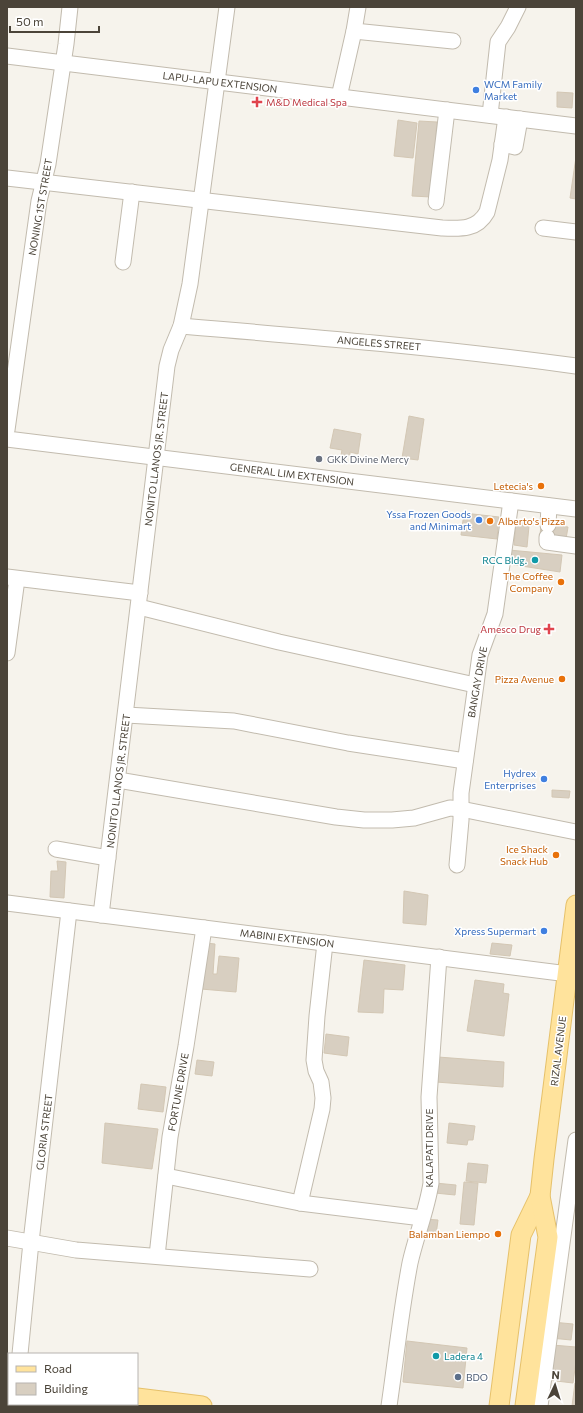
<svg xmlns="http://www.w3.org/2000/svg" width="583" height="1413" font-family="Commissioner,sans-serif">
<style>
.building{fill:#d8cfc1;stroke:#d3c7b4}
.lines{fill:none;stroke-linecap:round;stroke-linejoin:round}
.minor-casing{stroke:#c2bbae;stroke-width:17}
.major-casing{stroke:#e6c16a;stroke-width:21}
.minor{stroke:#fff;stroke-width:15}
.major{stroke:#ffe39c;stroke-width:19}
.shop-dot{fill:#3f7fe0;stroke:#fff;stroke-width:1.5}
.health-dot{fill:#e0444e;stroke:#fff;stroke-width:1.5}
.worship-dot{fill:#6b7280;stroke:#fff;stroke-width:1.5}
.food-dot{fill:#e8710a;stroke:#fff;stroke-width:1.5}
.culture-dot{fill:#0f9aa8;stroke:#fff;stroke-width:1.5}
.service-dot{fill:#5c6f8a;stroke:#fff;stroke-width:1.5}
.labels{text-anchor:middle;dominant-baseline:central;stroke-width:3;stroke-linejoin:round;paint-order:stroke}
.street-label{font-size:10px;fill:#4b4439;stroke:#fff}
.shop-label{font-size:10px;fill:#366cbe;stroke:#fff;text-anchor:end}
.health-label{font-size:10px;fill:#be3a42;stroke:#fff;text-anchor:start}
.worship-label{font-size:10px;fill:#5b616d;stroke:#fff;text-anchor:start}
.food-label{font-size:10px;fill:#c56008;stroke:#fff;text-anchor:end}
.culture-label{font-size:10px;fill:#0d838f;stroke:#fff;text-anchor:end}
.service-label{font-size:10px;fill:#4e5e75;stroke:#fff;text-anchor:start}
</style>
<rect width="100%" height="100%" fill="#f6f3ec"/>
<g class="building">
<path d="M557 92 573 93 572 108 557 107Z"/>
<path d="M398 120 417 123 413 158 394 156Z"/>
<path d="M419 121 437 122 431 197 412 196Z"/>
<path d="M576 157V199L570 198Z"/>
<path d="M409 416 424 419 418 460 402 458Z"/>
<path d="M334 429 361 434 358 454 350 452V456L341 455 342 450 330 448Z"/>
<path d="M464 513 499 517 497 539 461 535Z"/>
<path d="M516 520 526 521 529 526 527 547 514 545Z"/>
<path d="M541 524 568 527 566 539 540 536Z"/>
<path d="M509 550 562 555 560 572 509 564Z"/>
<path d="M552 790 570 791 569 798 552 797Z"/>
<path d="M57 861 66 862 64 898 50 897 51 871H58Z"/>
<path d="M404 891 428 895 426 925 403 923Z"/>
<path d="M206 943 215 944 213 974H217L219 956 239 958 236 992 201 989Z"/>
<path d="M492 943 512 945 510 956 490 954Z"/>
<path d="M364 960 405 965 403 990 384 989 383 1013 358 1012Z"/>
<path d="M475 980 504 984 503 993 509 994 504 1036 467 1031Z"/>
<path d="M326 1034 349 1037 347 1056 324 1053Z"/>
<path d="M438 1057 504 1062 503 1087 436 1082Z"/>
<path d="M197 1060 214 1062 212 1076 195 1074Z"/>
<path d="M141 1084 166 1087 163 1112 138 1109Z"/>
<path d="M105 1123 158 1129 152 1169 102 1163Z"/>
<path d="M449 1123 475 1126 473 1140H468L467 1145 447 1143Z"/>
<path d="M468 1163 488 1165 486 1183 466 1181Z"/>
<path d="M464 1182 478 1183 474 1225 460 1224Z"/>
<path d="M435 1183 456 1185 455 1195 435 1193Z"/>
<path d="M424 1219 438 1220 436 1235 423 1234Z"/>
<path d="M552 1322 573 1324 571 1340 551 1338Z"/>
<path d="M407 1341 467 1348 463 1388 403 1382Z"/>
<path d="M552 1345 576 1347V1361L573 1383 548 1380Z"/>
<path d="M575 1383 576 1384V1406H572Z"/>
</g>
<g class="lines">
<defs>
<g id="minor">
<path d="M354 31 453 41"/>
<path d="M7 56 576 126"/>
<path d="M339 97 354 31 358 7"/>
<path d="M490 115 498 42 508 27 518 7"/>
<path d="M502 144 515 147 520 119"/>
<path d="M7 178 442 228C461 229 477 230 487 212L500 160 506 117"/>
<path d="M436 202 447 110"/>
<path d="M543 228 576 232"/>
<path d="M123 262 132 192"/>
<path d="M181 326C313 337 445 348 576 366"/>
<path d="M7 430 39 201 48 164 66 44 70 7"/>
<path d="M7 439 576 509"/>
<path d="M548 525 549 506"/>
<path d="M547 537V542L576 546"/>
<path d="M7 577 140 593"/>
<path d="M139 607 279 642 475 685"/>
<path d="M7 653 17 579"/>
<path d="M126 715 234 721 348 743 465 761"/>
<path d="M118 780 336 817 364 820H392L414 818 450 808 461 809 576 832"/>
<path d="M56 849 108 858"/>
<path d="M457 865 461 820V793L480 655 495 614 511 501"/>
<path d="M7 903 576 975"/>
<path d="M101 915 167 366 171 350 181 326 190 284 227 7"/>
<path d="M166 1176 300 1203 422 1218"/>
<path d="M300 1203 322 1109 323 1098 321 1082 316 1071 314 1060 317 1016 325 943"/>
<path d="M7 1238 76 1250 310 1269"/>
<path d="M157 1256 170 1137 186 1046 204 928"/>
<path d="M20 1354 31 1242 69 911"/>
<path d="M30 1406V1404"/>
<path d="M389 1406C396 1358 401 1310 410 1263 416 1236 427 1210 431 1183L429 1097 439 957"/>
<path d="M540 1406 576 1140"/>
</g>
<g id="major">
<path d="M7 1383H9"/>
<path d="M137 1398 202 1406"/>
<path d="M499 1406 521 1235 540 1196"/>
<path d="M525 1406 548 1237 540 1196 544 1159 576 905"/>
</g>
</defs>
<use href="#minor" class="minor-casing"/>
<use href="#major" class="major-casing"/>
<use href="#minor" class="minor"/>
<use href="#major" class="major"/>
</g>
<g class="shop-dot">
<circle cx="476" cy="90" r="4"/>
<circle cx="479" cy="520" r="4"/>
<circle cx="544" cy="779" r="4"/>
<circle cx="544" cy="931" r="4"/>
</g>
<g class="health-dot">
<path d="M255 96h4v4h4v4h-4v4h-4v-4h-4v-4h4z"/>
<path d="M547 623h4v4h4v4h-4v4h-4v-4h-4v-4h4z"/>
</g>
<circle class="worship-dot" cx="319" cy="459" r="4"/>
<g class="food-dot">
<circle cx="541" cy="486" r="4"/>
<circle cx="490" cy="521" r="4"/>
<circle cx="561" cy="582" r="4"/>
<circle cx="562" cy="679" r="4"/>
<circle cx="556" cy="855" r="4"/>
<circle cx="498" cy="1234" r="4"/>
</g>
<g class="culture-dot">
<circle cx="535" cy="560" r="4"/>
<circle cx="436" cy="1356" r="4"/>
</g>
<circle class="service-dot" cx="458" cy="1377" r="4"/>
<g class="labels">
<g class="street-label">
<text transform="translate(220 82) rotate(7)">LAPU-LAPU EXTENSION</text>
<text transform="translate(40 207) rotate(-80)">NONING 1ST STREET</text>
<text transform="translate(379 343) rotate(5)">ANGELES STREET</text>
<text transform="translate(156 459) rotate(-83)">NONITO LLANOS JR. STREET</text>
<text transform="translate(292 474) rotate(7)">GENERAL LIM EXTENSION</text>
<text transform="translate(477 682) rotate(-80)">BANGAY DRIVE</text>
<text transform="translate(118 781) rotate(-83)">NONITO LLANOS JR. STREET</text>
<text transform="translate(287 938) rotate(7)">MABINI EXTENSION</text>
<text transform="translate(558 1051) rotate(-83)">RIZAL AVENUE</text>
<text transform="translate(178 1092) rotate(-80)">FORTUNE DRIVE</text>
<text transform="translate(44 1132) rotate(-83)">GLORIA STREET</text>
<text transform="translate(429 1148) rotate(-90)">KALAPATI DRIVE</text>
</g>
<g class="shop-label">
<text x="484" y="84" text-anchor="start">WCM Family<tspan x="484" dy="12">Market</tspan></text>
<text x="471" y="514">Yssa Frozen Goods<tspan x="471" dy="12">and Minimart</tspan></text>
<text x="536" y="773">Hydrex<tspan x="536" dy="12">Enterprises</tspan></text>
<text x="536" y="931">Xpress Supermart</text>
</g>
<g class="health-label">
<text x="266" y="102">M&amp;D Medical Spa</text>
<text x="541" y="629" text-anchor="end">Amesco Drug</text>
</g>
<g class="worship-label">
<text x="327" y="459">GKK Divine Mercy</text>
</g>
<g class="food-label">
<text x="533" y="486">Letecia's</text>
<text x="498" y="521" text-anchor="start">Alberto's Pizza</text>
<text x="553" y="576">The Coffee<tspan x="553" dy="12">Company</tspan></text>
<text x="554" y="679">Pizza Avenue</text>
<text x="548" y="849">Ice Shack<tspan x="548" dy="12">Snack Hub</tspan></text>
<text x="490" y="1234">Balamban Liempo</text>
</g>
<g class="culture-label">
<text x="527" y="560">RCC Bldg.</text>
<text x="444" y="1356" text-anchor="start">Ladera 4</text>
</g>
<g class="service-label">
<text x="466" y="1377">BDO</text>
</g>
</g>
<rect width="583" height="1413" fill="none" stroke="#4b4439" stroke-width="16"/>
<rect x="8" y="1353" width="130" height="52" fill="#ffffff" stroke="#b7b4b0"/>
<rect x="16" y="1366" width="20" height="6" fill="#ffe39c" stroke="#b7b4b0"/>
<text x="44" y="1373" font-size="12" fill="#4b4439">Road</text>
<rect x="16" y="1383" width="20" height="12" fill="#d8cfc1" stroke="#b7b4b0"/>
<text x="44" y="1393" font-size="12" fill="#4b4439">Building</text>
<g transform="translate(555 1385) rotate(4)" stroke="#ffffff" stroke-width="3" paint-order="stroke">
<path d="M0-3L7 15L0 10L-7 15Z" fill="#4b4439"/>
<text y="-6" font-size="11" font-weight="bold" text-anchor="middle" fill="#4b4439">N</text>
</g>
<path d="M10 26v6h89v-6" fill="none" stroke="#4b4439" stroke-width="2"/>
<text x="16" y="26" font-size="12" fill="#4b4439" stroke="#ffffff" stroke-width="3" paint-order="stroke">50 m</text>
</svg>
